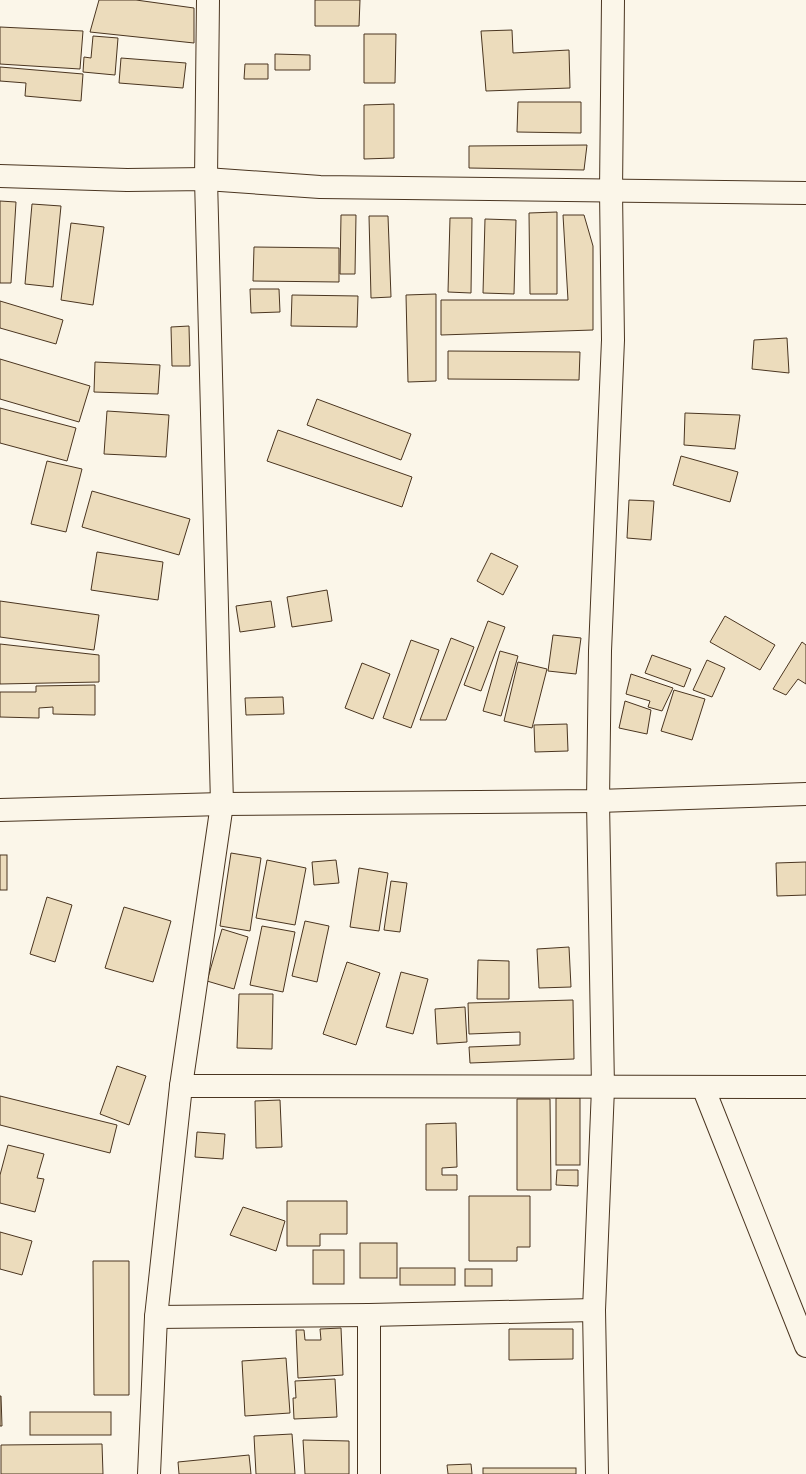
<svg xmlns="http://www.w3.org/2000/svg" width="806" height="1474" font-family="Mulish,sans-serif">
<style>
.building{fill:#ecdcbc;stroke:#4a3520}
.lines{fill:none;stroke-linecap:round;stroke-linejoin:round}
.street-casing{stroke:#4a3520;stroke-width:24}
.street{stroke:#fbf6e9;stroke-width:22}
</style>
<rect width="100%" height="100%" fill="#fbf6e9"/>
<g class="building">
<path d="M99 0H136L194 8V43L90 32Z"/>
<path d="M315 0H360L359 26H315Z"/>
<path d="M0 27 83 31 80 69 0 64Z"/>
<path d="M512 30 513 53 569 50 570 88 486 91 481 31Z"/>
<path d="M364 34H396L395 83H364Z"/>
<path d="M93 36 118 38 115 75 83 72 84 57 91 58Z"/>
<path d="M275 54 310 55V70H275Z"/>
<path d="M121 58 186 63 183 88 119 83Z"/>
<path d="M245 64H268V79H244Z"/>
<path d="M0 67 83 74 81 101 25 96 26 83 0 81Z"/>
<path d="M518 102H581V133L517 132Z"/>
<path d="M394 104V158L364 159V105Z"/>
<path d="M587 145 584 170 469 168V146Z"/>
<path d="M0 201 16 202 11 283H0Z"/>
<path d="M32 204 61 206 53 287 25 284Z"/>
<path d="M557 212V294H530L529 213Z"/>
<path d="M341 215H356L355 274H340Z"/>
<path d="M563 215H584L593 246V330L441 335V300H568Z"/>
<path d="M369 216H388L391 297 371 298Z"/>
<path d="M450 218H472L471 293 448 292Z"/>
<path d="M485 219 516 220 514 294 483 293Z"/>
<path d="M71 223 104 227 93 305 61 300Z"/>
<path d="M254 247 339 248V282L253 281Z"/>
<path d="M250 289H279L280 312 251 313Z"/>
<path d="M436 294V381L408 382 406 295Z"/>
<path d="M292 295 358 296 357 327 291 326Z"/>
<path d="M0 301 63 320 56 344 0 328Z"/>
<path d="M189 326 190 366H172L171 327Z"/>
<path d="M787 338 789 373 752 369 754 340Z"/>
<path d="M448 351 580 352 579 380 448 379Z"/>
<path d="M0 359 90 386 79 422 0 399Z"/>
<path d="M95 362 160 365 158 394 94 392Z"/>
<path d="M317 399 411 434 401 460 307 425Z"/>
<path d="M0 408 76 428 67 461 0 443Z"/>
<path d="M107 411 169 415 166 457 104 454Z"/>
<path d="M685 413 740 415 735 449 684 445Z"/>
<path d="M278 430 412 477 402 507 267 461Z"/>
<path d="M681 456 738 472 730 502 673 485Z"/>
<path d="M47 461 82 469 66 532 31 524Z"/>
<path d="M92 491 190 519 179 555 82 527Z"/>
<path d="M629 500 654 501 651 540 627 538Z"/>
<path d="M97 552 163 562 158 600 91 590Z"/>
<path d="M491 553 518 566 503 595 477 581Z"/>
<path d="M327 590 332 621 292 627 287 597Z"/>
<path d="M0 601 99 615 94 650 0 637Z"/>
<path d="M271 601 275 627 240 632 236 606Z"/>
<path d="M725 616 775 645 760 670 710 642Z"/>
<path d="M488 621 505 627 481 691 464 685Z"/>
<path d="M553 635 581 638 576 674 548 671Z"/>
<path d="M451 638 474 647 446 720H420Z"/>
<path d="M411 640 439 650 411 728 383 718Z"/>
<path d="M802 642 806 645V684L798 679 786 695 773 689Z"/>
<path d="M0 644 99 655V682L0 684Z"/>
<path d="M500 651 518 656 501 716 483 711Z"/>
<path d="M652 655 691 669 684 687 645 673Z"/>
<path d="M707 660 725 668 712 697 693 690Z"/>
<path d="M518 662 547 669 532 728 504 721Z"/>
<path d="M362 663 390 674 373 719 345 708Z"/>
<path d="M631 674 673 688 662 711 648 707 650 701 626 694Z"/>
<path d="M95 685V715L53 714V707L39 708V718L0 717V692H36V686Z"/>
<path d="M674 690 705 699 692 740 661 731Z"/>
<path d="M283 697 284 714 246 715 245 698Z"/>
<path d="M625 701 651 710 647 734 619 728Z"/>
<path d="M567 724 568 751 535 752 534 725Z"/>
<path d="M231 853 261 858 250 931 220 926Z"/>
<rect x="0" y="855" width="7" height="35"/>
<path d="M267 860 306 868 295 925 256 918Z"/>
<path d="M336 860 339 883 314 885 312 862Z"/>
<path d="M806 862V895L777 896 776 863Z"/>
<path d="M359 868 388 873 379 931 350 927Z"/>
<path d="M391 881 407 883 400 932 384 930Z"/>
<path d="M47 897 72 905 55 962 30 954Z"/>
<path d="M124 907 171 921 153 982 105 968Z"/>
<path d="M305 921 329 926 317 982 292 976Z"/>
<path d="M262 926 295 932 283 992 250 985Z"/>
<path d="M222 929 248 937 234 989 207 981Z"/>
<path d="M569 947 571 987 539 988 537 949Z"/>
<path d="M478 960 509 961V999H477Z"/>
<path d="M347 962 380 973 356 1045 323 1034Z"/>
<path d="M401 972 428 979 413 1034 386 1027Z"/>
<path d="M239 994H273L272 1049 237 1048Z"/>
<path d="M573 1000 574 1059 470 1063 469 1047 520 1045V1032L469 1034 468 1003Z"/>
<path d="M465 1007 467 1042 437 1044 435 1009Z"/>
<path d="M117 1066 146 1076 129 1125 100 1114Z"/>
<path d="M0 1096 117 1125 110 1153 0 1125Z"/>
<rect x="556" y="1098" width="24" height="67"/>
<path d="M517 1099H550L551 1190H517Z"/>
<path d="M280 1100 282 1147 256 1148 255 1101Z"/>
<path d="M456 1123 457 1167 442 1168V1175H457V1190H426V1124Z"/>
<path d="M197 1132 225 1134 223 1159 195 1157Z"/>
<path d="M8 1145 44 1154 37 1178 44 1179 35 1212 0 1203V1175Z"/>
<path d="M557 1170H578V1186L556 1185Z"/>
<path d="M469 1196H530V1247H517V1261H469Z"/>
<path d="M287 1201H347V1234H320V1246H287Z"/>
<path d="M243 1207 285 1221 276 1251 230 1235Z"/>
<path d="M0 1232 32 1241 22 1275 0 1269Z"/>
<rect x="360" y="1243" width="37" height="35"/>
<rect x="313" y="1250" width="31" height="34"/>
<path d="M93 1261H129V1395H94Z"/>
<rect x="400" y="1268" width="55" height="17"/>
<rect x="465" y="1269" width="27" height="17"/>
<path d="M341 1328 343 1375 298 1378 296 1330H304L305 1340H321L320 1329Z"/>
<path d="M509 1329H573V1359L509 1360Z"/>
<path d="M286 1358 290 1413 245 1416 242 1361Z"/>
<path d="M335 1379 337 1417 294 1419 293 1398H296L295 1381Z"/>
<path d="M0 1396H1L2 1426H0Z"/>
<rect x="30" y="1412" width="81" height="23"/>
<path d="M292 1434 295 1474H256L254 1436Z"/>
<path d="M303 1440 349 1441V1474H305Z"/>
<path d="M102 1444 103 1474H1V1445Z"/>
<path d="M249 1455 251 1474H179L178 1462Z"/>
<path d="M471 1464 472 1474H448L447 1465Z"/>
<rect x="483" y="1468" width="93" height="6"/>
</g>
<g class="lines">
<defs>
<g id="street">
<path d="M0 176 127 180 206 179 320 187 806 193"/>
<path d="M0 810 222 804 598 801 806 794"/>
<path d="M181 1086 806 1087"/>
<path d="M703 1087 806 1346"/>
<path d="M156 1317 369 1315 594 1310"/>
<path d="M149 1474 156 1317 181 1086 222 804 206 179 208 0"/>
<path d="M369 1474V1315"/>
<path d="M597 1474 594 1310 603 1088 598 801 600 651 613 340 611 191 613 0"/>
</g>
</defs>
<use href="#street" class="street-casing"/>
<use href="#street" class="street"/>
</g>
</svg>
